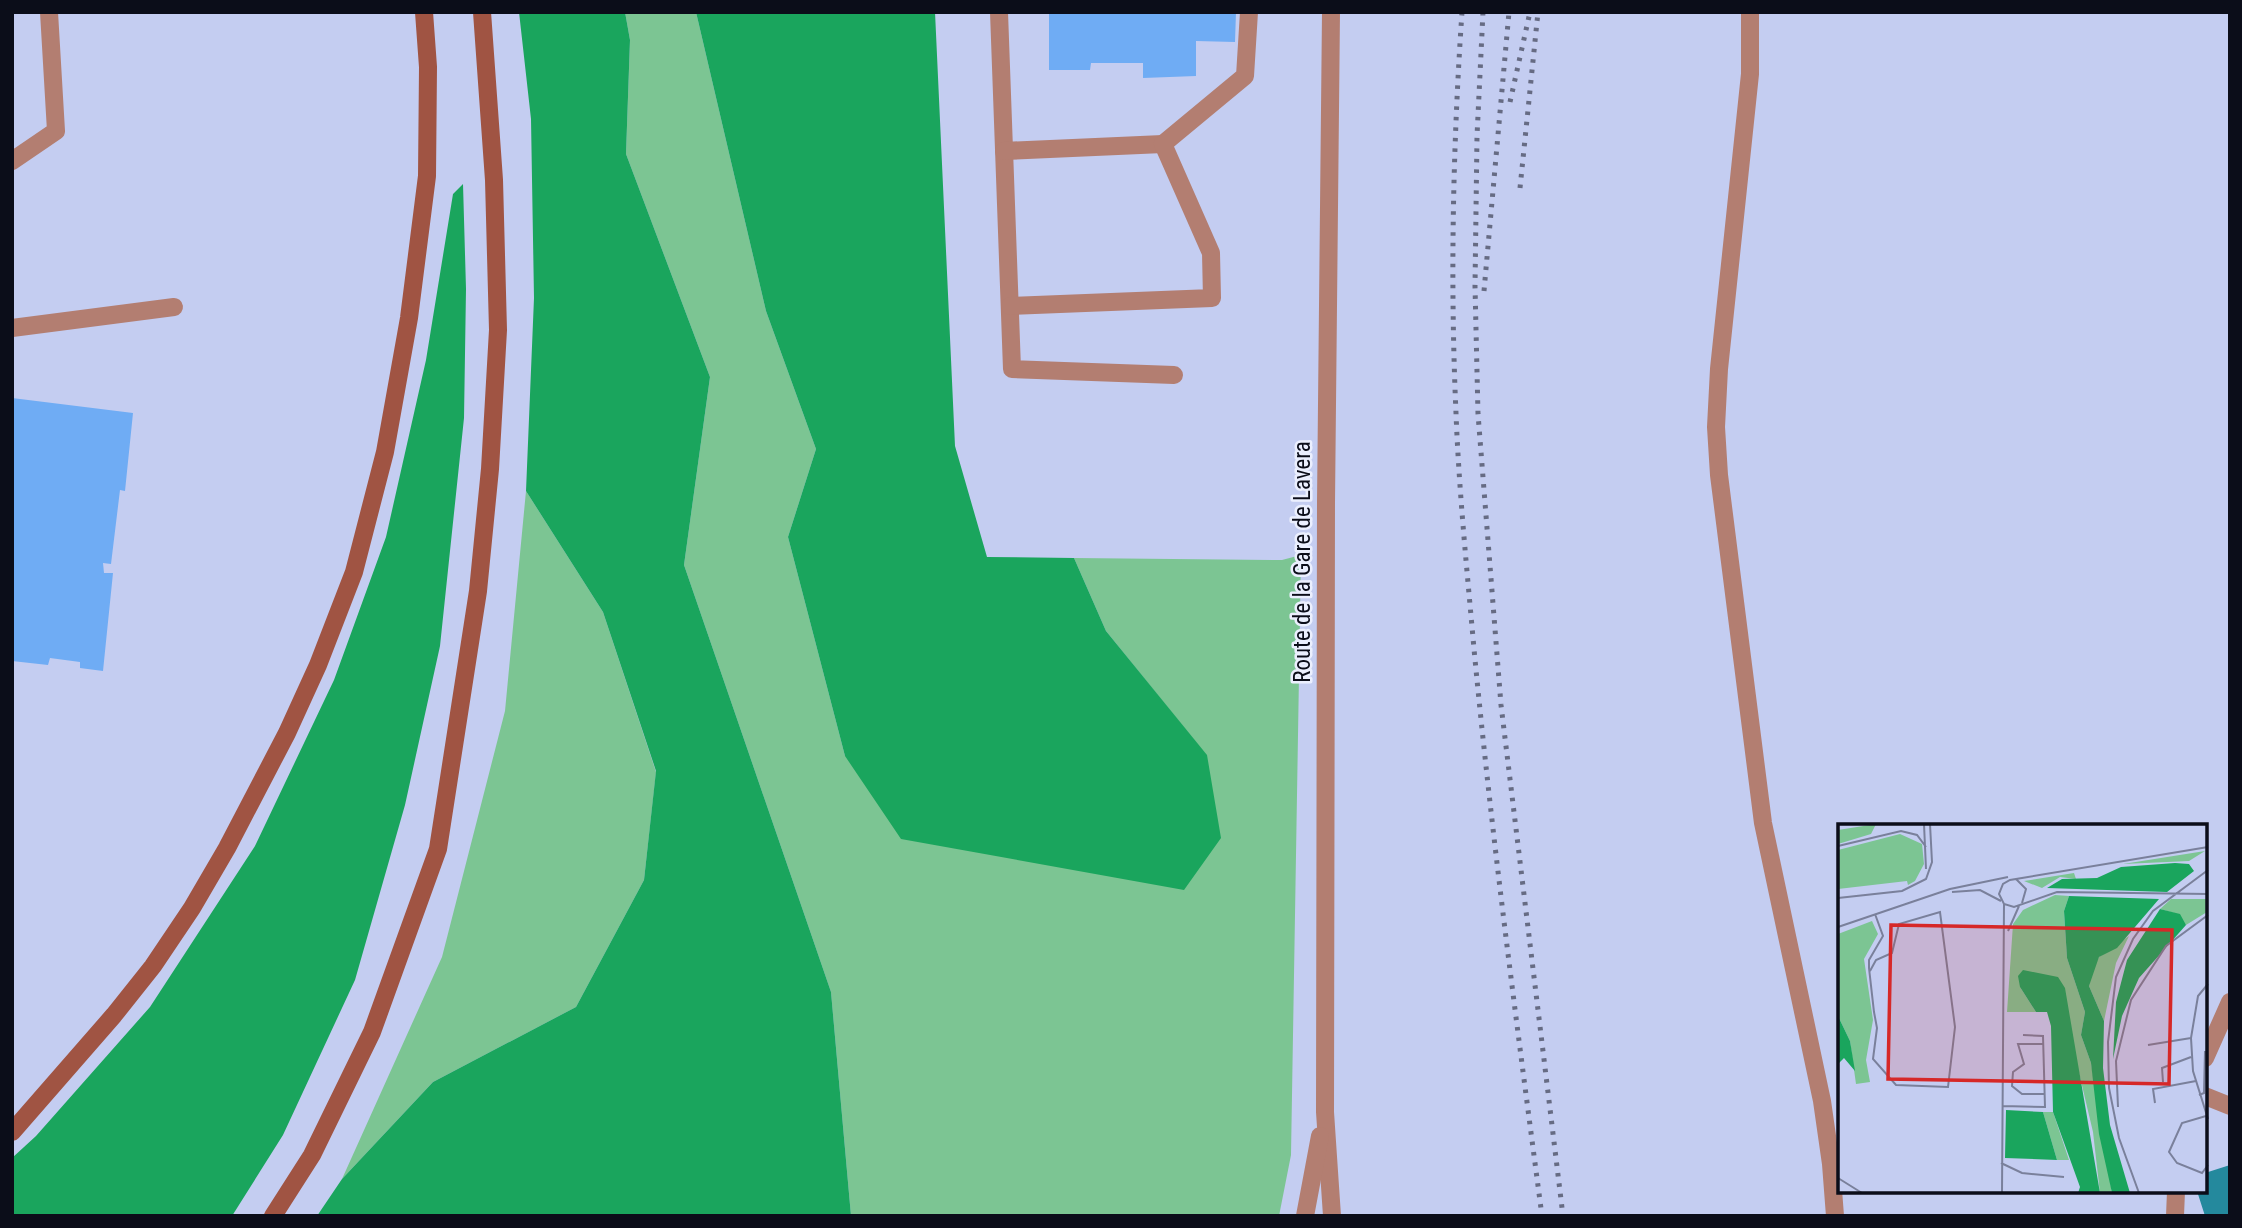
<svg xmlns="http://www.w3.org/2000/svg" width="2242" height="1228" font-family="'Roboto Condensed',sans-serif">
<style>
.green{fill:#7cc593}
.forest{fill:#1aa55d}
.water{fill:#24899d}
.building{fill:#6facf4}
.lines{fill:none;stroke-linecap:round;stroke-linejoin:round}
.service{stroke:#b37e71;stroke-width:18}
.tertiary{stroke:#b37e71;stroke-width:18}
.secondary{stroke:#a05443;stroke-width:18}
.rail{stroke:#666b83;stroke-width:5;stroke-dasharray:3.5 7;stroke-linecap:butt}
.labels{text-anchor:middle;dominant-baseline:central;stroke-width:5;stroke-linejoin:round;paint-order:stroke}
.street-label{font-size:23px;fill:#0b0d19;stroke:#ebeffe}
.inset-road{fill:none;stroke:#7a809b;stroke-width:2}
.view{fill:#d62828;fill-opacity:0.15;stroke:#d62828;stroke-width:3.5}
.inset-edge{fill:none;stroke:#0b0d19;stroke-width:3.5}
</style>
<rect width="100%" height="100%" fill="#c4cdf1"/>
<g class="green">
<path d="M625 12H696L766 311 816 449 788 537 845 756H1207L1106 631 1074 558 1282 560 1301 555 1291 1155 1279 1216H851L831 992 684 565 710 377 626 154 630 40Z"/>
<path d="M526 491 603 612 656 772 644 880 576 1007 433 1082 342 1179 442 957 505 711Z"/>
</g>
<g class="forest">
<path d="M519 12H625L630 40 626 154 710 377 684 565 831 992 851 1216H317L342 1179 433 1082 576 1007 644 880 656 771 603 612 526 491 534 298 531 119Z"/>
<path d="M696 12H935L955 446 987 557 1074 558 1106 631 1207 755 1221 838 1184 890 901 839 845 756 788 537 816 449 766 311Z"/>
<path d="M463 184 466 289 464 418 440 646 405 805 355 980 283 1135 232 1216H12V1158L36 1136 150 1007 255 846 334 680 386 537 426 360 453 194Z"/>
</g>
<path class="water" d="M2230 1165V1214L2205 1216 2197 1191H2205V1173Z"/>
<g class="building">
<path d="M1049 12H1236L1235 42 1196 41V76L1143 78V63H1091L1090 70H1049Z"/>
<path d="M12 398 133 413 125 491 120 490 111 564 103 563 104 573H113L103 671 80 668V662L50 658 48 665 12 661Z"/>
</g>
<g class="lines">
<g class="service">
<path d="M999 12 1012 369 1174 375"/>
<path d="M1750 12V74L1719 369 1716 427 1719 475 1763 823 1822 1101 1831 1164 1835 1216"/>
<path d="M1004 151 1163 144"/>
<path d="M12 161 56 131 49 12"/>
<path d="M1010 306 1212 298 1211 253 1163 144 1245 76 1249 12"/>
<path d="M12 328 174 307"/>
<path d="M2205 1058 2230 1002"/>
<path d="M2205 1096 2230 1106"/>
<path d="M2175 1216 2176 1191"/>
</g>
<g class="tertiary">
<path d="M1331 12 1326 502 1325 1112 1332 1216"/>
<path d="M1305 1216 1320 1136"/>
</g>
<g class="secondary">
<path d="M12 1132 114 1015 153 966 192 908 227 848 287 733 318 665 354 572 385 452 409 318 427 176 428 67 424 12"/>
<path d="M273 1216 312 1155 372 1032 438 849 478 591 490 469 498 330 494 180 482 12"/>
</g>
<g class="rail">
<path d="M1462 12C1453 145 1450 279 1456 413 1459 492 1467 570 1474 649 1492 838 1517 1027 1542 1216"/>
<path d="M1483 12 1477 136 1475 286 1478 414 1501 705 1563 1216"/>
<path d="M1510 102 1530 12"/>
<path d="M1520 188 1538 12"/>
<path d="M1484 291 1509 12"/>
</g>
</g>
<g class="labels">
<g class="street-label">
<text transform="translate(1302 562) rotate(-90)">Route de la Gare de Lavera</text>
</g>
</g>
<g transform="translate(1838 824)">
<rect width="369" height="369" fill="#c4cdf1"/>
<path d="M38 0 33 10 0 20V6ZM62 10 84 20 86 40 77 57 70 61 69 57 0 65V26ZM367 27 351 37 285 40ZM236 49 238 55 222 53 204 64 186 57ZM217 71 231 72 226 87 229 134 247 188 243 211 253 239 274 369H262L255 308 230 202 182 163 198 188H169L175 100 185 86ZM333 75H369V88L348 101 336 89 322 85ZM34 97 40 110 26 135 35 196 28 236 32 258 18 260 12 217 0 192V110ZM291 112 278 139 266 197 251 162 253 148 261 133ZM205 288H215L231 336H219Z" fill="#7cc593"/>
<path d="M337 39 351 40 356 47 329 68 209 64 224 55 259 54 283 43ZM231 72 321 75 279 124 261 133 251 162 266 197 265 244 272 301 292 369H274L261 310 253 239 243 211 247 188 229 134 226 87ZM322 85 342 90 348 101 301 154 284 192 275 235 278 178 289 136ZM185 146 220 153 227 164 262 369H240L242 363 215 288 213 202 209 188H198L182 163 180 152ZM0 192 12 217 17 247 6 234 0 240ZM168 286 205 288 219 336 167 334Z" fill="#1aa55d"/>
<path class="inset-road" d="M86 0 88 45M0 22 63 7 79 11 88 23M370 23 172 56 165 60 161 70 166 80 176 83 219 68 370 70M178 55 188 65 184 79M114 68 142 66 163 77M0 74 64 67 88 55 94 38 92 0M0 103 112 65 170 53M170 107 181 82M32 147 38 136 54 129 61 100 102 88 117 203 110 263 58 261 35 235 39 204 36 188 31 144V136L45 112 37 90M370 160 360 172 353 214 355 247 370 295M205 220H180L186 240 175 248 174 262 184 270H207M310 221 353 214M325 258 324 244 353 233M361 271 366 269 367 227M317 279 315 265 358 257M164 282 207 283 205 212 185 211M280 283 278 237 293 176 328 122 370 91M368 292 344 299 331 328 339 339 364 349 370 341M163 339 184 349 226 353M0 354 24 369M164 369 166 80M301 369 281 314 271 264 270 218 278 153 295 115 315 87 370 46"/>
<path class="view" d="M53 101 334 106 331 260 50 255Z"/>
<rect width="369" height="369" class="inset-edge"/>
</g>
<rect width="2242" height="1228" fill="none" stroke="#0b0d19" stroke-width="28"/>
</svg>
